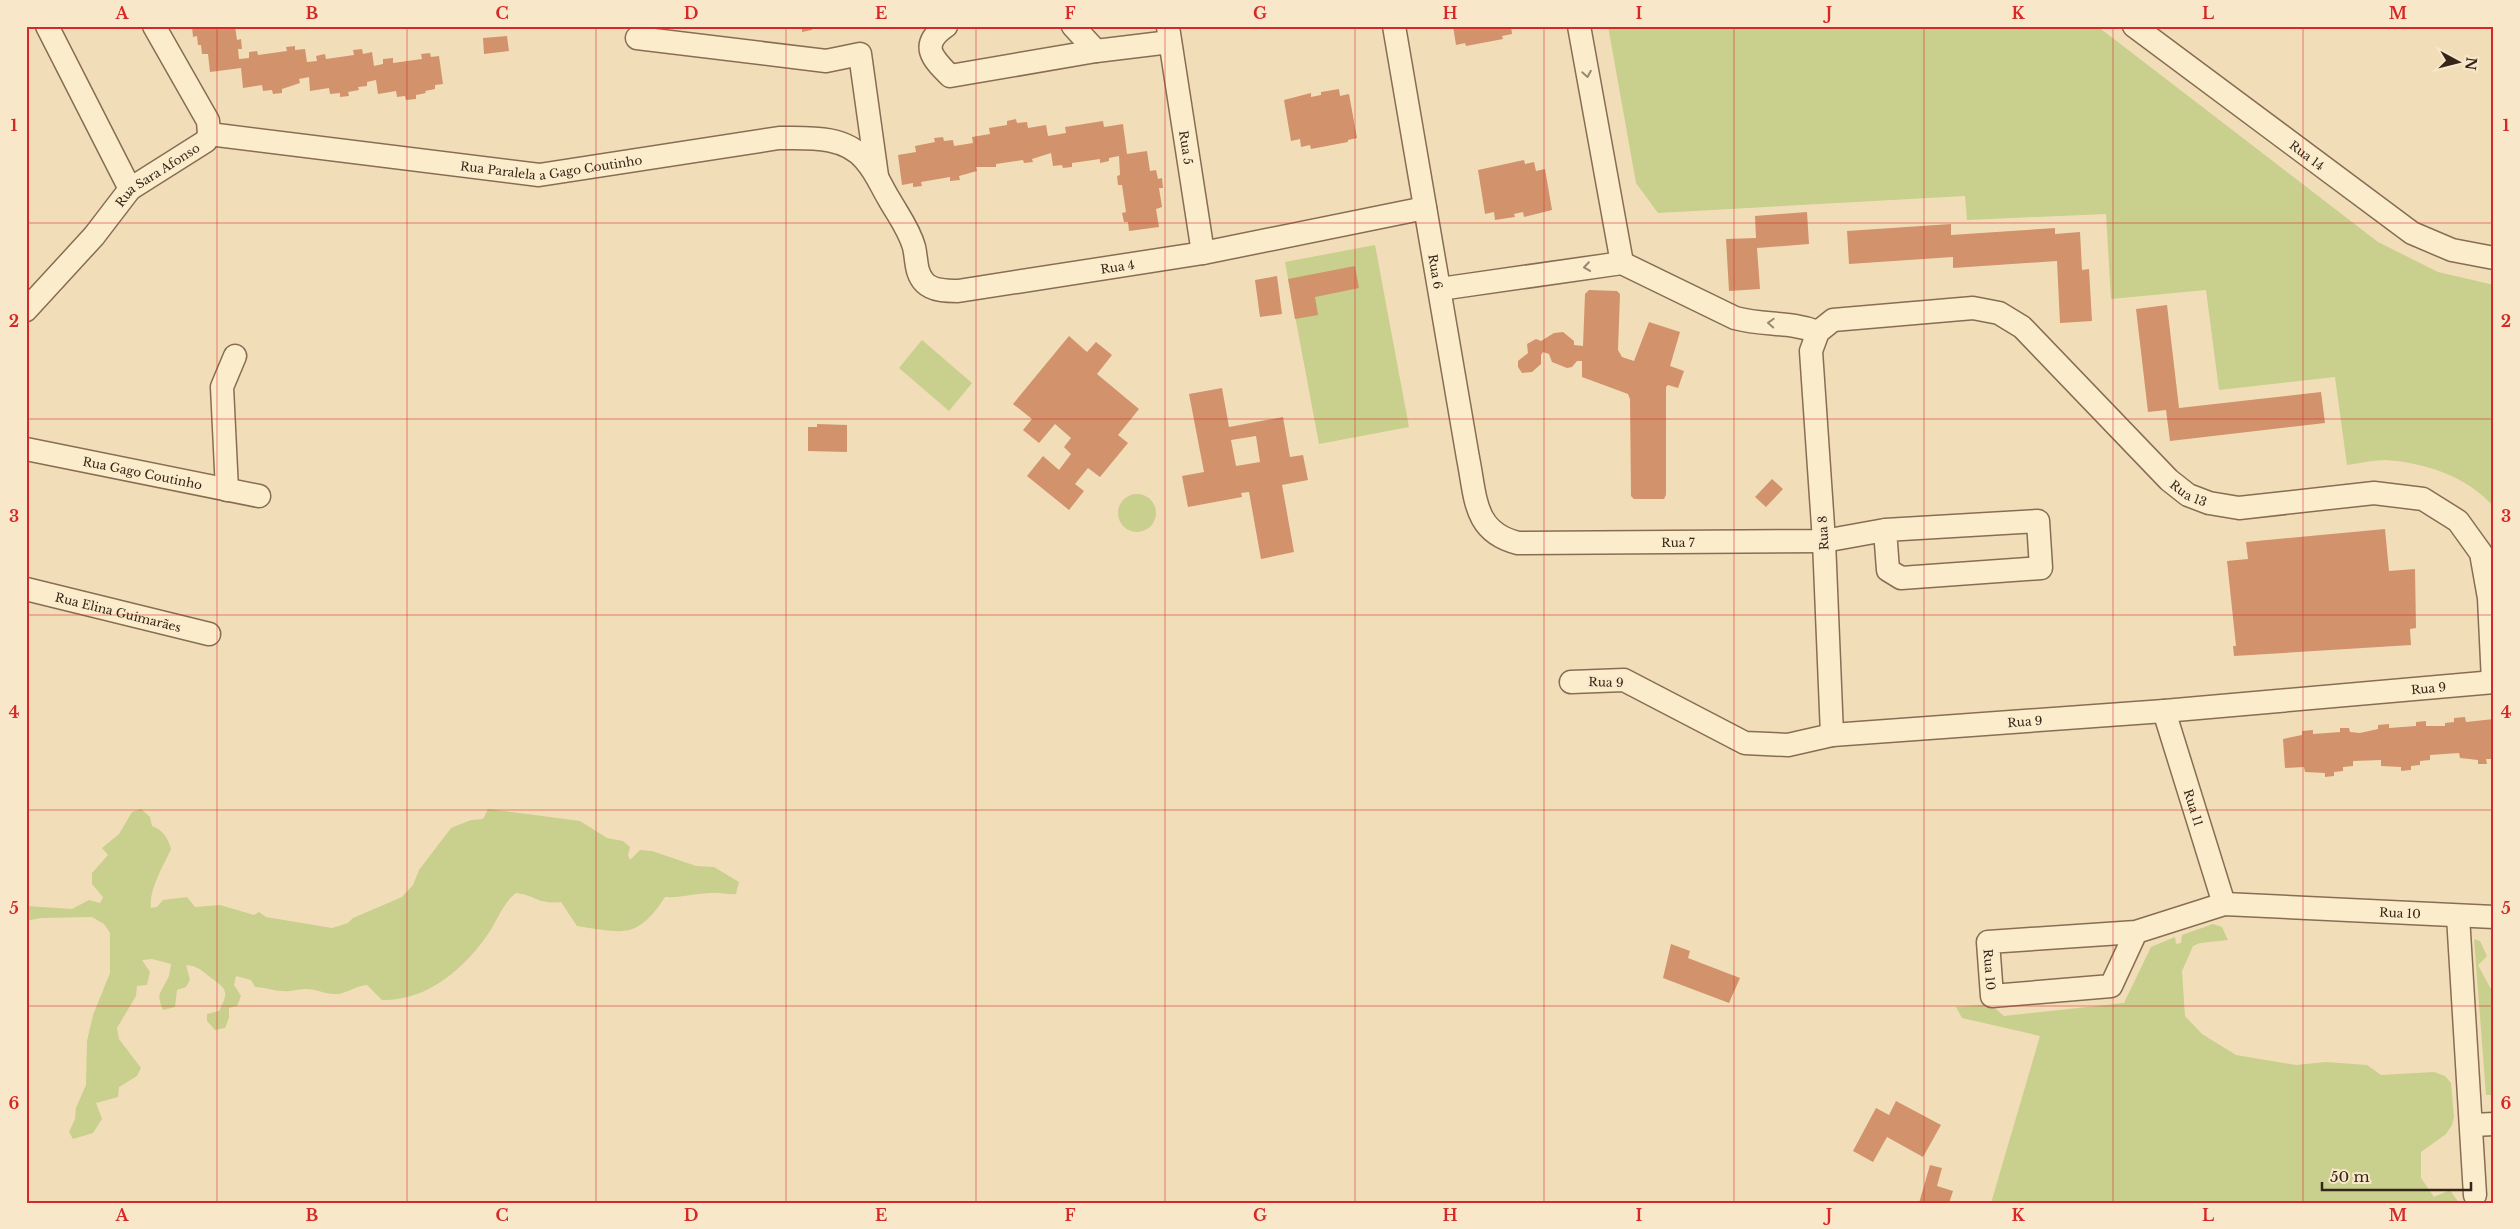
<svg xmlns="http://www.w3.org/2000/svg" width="2520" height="1229" font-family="'Libre Baskerville',serif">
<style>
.green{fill:#c9cf8c}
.building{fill:#d2926b;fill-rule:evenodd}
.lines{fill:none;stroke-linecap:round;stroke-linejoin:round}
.minor-casing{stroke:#886d53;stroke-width:25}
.minor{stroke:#fbeccc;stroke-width:22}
.oneway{stroke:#988972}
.grid{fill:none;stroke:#d62828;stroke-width:1;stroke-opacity:0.55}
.labels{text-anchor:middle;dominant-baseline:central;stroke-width:4;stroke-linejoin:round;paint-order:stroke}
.street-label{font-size:12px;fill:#352619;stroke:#f8e8c9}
.neatline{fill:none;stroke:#d62828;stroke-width:2}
.grid-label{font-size:16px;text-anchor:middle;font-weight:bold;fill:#d62828}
</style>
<rect width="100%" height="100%" fill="#f1deb9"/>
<g class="green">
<path d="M1608 26H2097L2378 242 2438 272 2494 285V507C2467 476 2425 463 2386 460 2373 460 2360 463 2347 465L2335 377 2219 390 2206 290 2111 299 2106 214 1967 220 1965 196 1658 213 1636 183Z"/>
<path d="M1375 245 1409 427 1319 444 1285 262Z"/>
<path d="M922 340 972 383 949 411 899 368Z"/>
<circle cx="1137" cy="513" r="19"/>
<path d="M141 809 150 817 152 826C163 830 168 838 171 849 163 867 149 889 151 908L157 907 163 900 187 897 195 907 220 905 254 915 259 912 266 917 332 928 348 923 353 918 402 897 413 885 419 870 451 828 471 820 483 819 488 809 580 821 607 838 623 841 630 847 628 855 630 860 640 850 652 851 696 866 714 867 739 882 736 894C727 895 720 892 712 893 696 893 682 898 665 897 637 940 623 933 577 926L561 902C539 905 535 895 516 893 503 903 497 921 488 934 464 969 427 1001 382 1000L367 985C354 986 345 995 334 994 325 994 316 989 306 989 298 989 291 992 283 991 273 991 265 987 255 987L251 980 236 976 234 985 241 996 237 1006 229 1008V1018L225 1028 215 1030 207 1021V1014L219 1011C230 990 226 989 210 977 201 970 198 966 186 965L190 980 186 987 177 990 175 1007 163 1010C156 994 160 994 167 980 170 976 170 969 171 964L152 959 142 960 150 972 147 985 137 986 136 996 117 1028 119 1039 141 1068 137 1076 119 1087 118 1097 96 1103 102 1119 93 1133 73 1139 69 1132 75 1119 76 1108 86 1085 87 1041 93 1015 110 973V933L104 924 92 917 41 918 26 921V906L72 909 89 900 100 903 103 897 92 884V873L108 855 102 848 119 834 132 812Z"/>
<path d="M2213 924 2222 927 2228 940 2200 943 2193 946 2182 971 2185 1016 2202 1034 2236 1055 2296 1065 2326 1062 2367 1065 2381 1075 2434 1072 2445 1076 2451 1083 2454 1117 2452 1125 2446 1134 2421 1152V1178L2434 1197 2450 1190 2459 1203H1991L2040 1036 1962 1018 1956 1007 1990 1004 2004 1016 2124 1003 2151 947 2175 937 2176 944 2181 943 2182 935Z"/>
<path d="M2474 939 2480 941 2487 956 2478 965 2494 995V1095H2486Z"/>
</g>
<g class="building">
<path d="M235 26 237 40 241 39 242 49H238L239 59 249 58V52L257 51 258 55 287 51 286 47 295 46V50L305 49 307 62 317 61 316 56 325 54 326 59 354 55 353 50 362 49 363 54 372 52 374 66 383 64V59L393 58V63L422 59 421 54 430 53 431 57 439 56 443 84 435 85V89L425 91 426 93 416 95V99L406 100 405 96 397 97 396 91 378 94 376 80 367 82V86L358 87 359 90 348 92 349 96 340 97V93L330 94 329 88 310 91 309 77 299 79 300 83 282 89V93L273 94 272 90 263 91 262 85 243 88 241 68 210 72 208 54H202L201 45H198L197 36 193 37 192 27Z"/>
<path d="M793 26H812V30L802 32V28L793 29Z"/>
<path d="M1453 26H1511L1512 34 1502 36 1503 39 1466 46 1465 43 1456 45Z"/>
<path d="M507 36 509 51 484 54 483 38Z"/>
<path d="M1339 89 1340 96 1349 94 1357 138 1348 140V142L1311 149 1310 145 1301 147 1300 139 1291 141 1284 100 1311 93V97L1321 95V92Z"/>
<path d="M1016 119 1017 123 1027 122 1028 128 1046 125 1048 136 1066 133 1065 127 1103 121 1104 127 1123 124 1127 154 1147 151 1150 171 1156 170 1158 179 1162 178 1163 188H1159L1162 207 1156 209 1159 227 1129 231 1128 222H1124L1122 213 1126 212 1122 185H1118L1117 176 1120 175 1119 156 1109 158V161L1100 163V159L1072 163V167L1063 168 1062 165 1053 166 1051 153 1032 159 1033 162 1024 163 1023 160 996 164V167H976L977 171 959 176 960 180 950 181V177L921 182 922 186 913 187V183L902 185 898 155 916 152 915 146 935 142 934 138 943 137 944 141 953 140 954 146 973 143 972 137 990 134 989 128 1007 125V121Z"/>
<path d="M1524 160 1525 164 1534 162 1536 171 1545 169 1552 210 1524 217 1523 212 1514 214 1515 217 1495 220 1494 212 1485 214 1478 170Z"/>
<path d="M1807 212 1809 244 1757 248 1760 289 1729 291 1726 239 1756 238 1755 216Z"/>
<path d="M1951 224V235L2055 228V234L2080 232 2082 270 2089 269 2092 321 2060 323 2057 261 1953 268V257L1849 264 1847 231Z"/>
<path d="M1355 266 1359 288 1315 297 1318 315 1295 319 1288 279Z"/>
<path d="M1277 276 1282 314 1260 317 1255 280Z"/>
<path d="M1589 290 1617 291 1620 294 1618 350 1622 357 1634 361 1649 322 1680 332 1670 366 1684 371 1678 388 1668 385 1666 387V495L1664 499H1634L1631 496 1630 399 1628 394 1582 377V361H1577L1572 367 1567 368 1552 362 1549 354 1543 352 1541 355V364L1532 372 1522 373 1518 367V361L1528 353 1527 344 1536 339 1541 341 1554 333 1563 332 1574 341V345L1583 346 1585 294Z"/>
<path d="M2167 305 2179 408 2321 392 2325 423 2170 441 2166 410 2148 412 2136 309Z"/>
<path d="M1069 336 1087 352 1096 342 1112 355 1097 374 1139 409 1118 435 1128 443 1100 477 1088 468 1075 484 1084 491 1069 510 1027 476 1043 456 1059 470 1071 454 1064 447 1071 438 1055 424 1039 443 1023 430 1032 419 1013 404Z"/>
<path d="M1222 388 1229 427 1283 417 1290 457 1303 455 1308 480 1282 485 1294 552 1261 559 1249 492 1241 493 1242 497 1188 507 1182 476 1204 472 1189 394ZM1256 436 1260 462 1236 466 1231 440Z"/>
<path d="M817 424 847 425V452L808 451V427H817Z"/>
<path d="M1772 479 1783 489 1766 507 1755 497Z"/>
<path d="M2385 529 2389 571 2415 569 2416 628 2410 629 2411 645 2234 656 2233 646H2236L2227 561 2248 559 2246 542Z"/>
<path d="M2465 717 2466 722 2494 719V759H2486L2487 764H2478V760L2460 758 2459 753 2430 755V760L2420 761V765L2411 766V770L2401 771V767L2381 766V760L2353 761V766L2343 767V771L2334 772V776L2325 777V773L2305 772 2304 767 2285 768 2283 739 2302 735V731L2313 730V734L2340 732V728H2349L2350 732 2360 733 2378 729V725L2389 724V728L2416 726V722L2426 721V726H2445V723L2454 722V718Z"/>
<path d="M1671 944 1690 951 1688 958 1740 978 1729 1003 1663 978Z"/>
<path d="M1896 1101 1941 1125 1923 1157 1887 1137 1873 1162 1853 1151 1876 1108 1889 1115Z"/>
<path d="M1930 1165 1942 1168 1937 1186 1953 1191 1949 1203H1919Z"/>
</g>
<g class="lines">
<defs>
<g id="minor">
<path d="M47 26 130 189"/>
<path d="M946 26C919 45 932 58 950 76L1096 51 1170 42"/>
<path d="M1073 26 1096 51"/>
<path id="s1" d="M1394 26 1468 458C1476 497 1473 532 1518 543L1824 541 1885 530 2038 521 2041 568 1901 578 1888 570 1885 530"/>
<path d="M1579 26 1622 263"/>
<path id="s2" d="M2134 26 2412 233 2452 250 2494 258"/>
<path id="s3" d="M1168 27 1203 253"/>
<path d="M637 38 826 61 860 54 877 176"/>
<path id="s4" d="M209 134 539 175 779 138C808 138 845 135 865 160 876 172 881 186 889 199 898 215 909 229 914 247 917 259 915 273 925 283 933 291 948 291 958 291L1203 253 1425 208"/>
<path d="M1440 289 1622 263 1735 318C1765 326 1788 321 1818 332"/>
<path id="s5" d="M26 310 94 236 130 189 206 141 209 134 208 121 154 26"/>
<path id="s6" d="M26 449 259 496"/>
<path d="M227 490 222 387 235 356"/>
<path id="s7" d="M26 589 209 634"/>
<path id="s8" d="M1571 682 1624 680 1745 743 1788 745 1832 735 2164 711 2494 682"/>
<path id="s9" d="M2164 711 2224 904"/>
<path id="s10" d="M1832 735 1824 541 1811 351 1818 332 1833 320 1973 308 1999 313 2022 327 2169 480 2188 495 2209 503 2239 508 2374 493 2423 499 2458 521 2481 553 2489 598 2493 682"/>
<path d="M2458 916 2475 1195"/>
<path id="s11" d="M2136 932 1988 942 1992 996 2111 986 2136 932 2224 904 2494 917"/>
<path d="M2472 1125 2494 1124"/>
</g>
</defs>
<use href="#minor" class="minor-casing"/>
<use href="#minor" class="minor"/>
</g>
<defs><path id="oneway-chevron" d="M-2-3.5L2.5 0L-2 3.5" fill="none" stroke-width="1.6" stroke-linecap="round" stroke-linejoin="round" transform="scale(1.25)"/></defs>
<g class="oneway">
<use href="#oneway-chevron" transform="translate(1587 74) rotate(80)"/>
<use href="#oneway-chevron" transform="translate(1587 267) rotate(172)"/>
<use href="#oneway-chevron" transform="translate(1771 323) rotate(-177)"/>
</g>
<path class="grid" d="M217 26V1203M407 26V1203M596 26V1203M786 26V1203M976 26V1203M1165 26V1203M1355 26V1203M1544 26V1203M1734 26V1203M1924 26V1203M2113 26V1203M2303 26V1203M26 223H2494M26 419H2494M26 615H2494M26 810H2494M26 1006H2494"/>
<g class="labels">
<g class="street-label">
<text stroke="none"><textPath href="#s3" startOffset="122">Rua 5</textPath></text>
<text stroke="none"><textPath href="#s2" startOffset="216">Rua 14</textPath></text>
<text stroke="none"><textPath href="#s4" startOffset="345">Rua Paralela a Gago Coutinho</textPath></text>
<text stroke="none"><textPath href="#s5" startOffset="190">Rua Sara Afonso</textPath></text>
<text stroke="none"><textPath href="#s4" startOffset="1002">Rua 4</textPath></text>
<text stroke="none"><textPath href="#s1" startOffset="249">Rua 6</textPath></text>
<text stroke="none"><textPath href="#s6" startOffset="119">Rua Gago Coutinho</textPath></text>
<text stroke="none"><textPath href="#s10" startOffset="854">Rua 13</textPath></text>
<text transform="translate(1823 533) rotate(-93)">Rua 8</text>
<text stroke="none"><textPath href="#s1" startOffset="705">Rua 7</textPath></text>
<text stroke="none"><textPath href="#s7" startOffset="95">Rua Elina Guimarães</textPath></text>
<text transform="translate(1606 682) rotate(2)">Rua 9</text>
<text stroke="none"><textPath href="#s8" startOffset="876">Rua 9</textPath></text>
<text stroke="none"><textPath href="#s8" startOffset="471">Rua 9</textPath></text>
<text stroke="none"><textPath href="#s9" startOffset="101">Rua 11</textPath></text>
<text stroke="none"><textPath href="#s11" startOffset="650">Rua 10</textPath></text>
<text stroke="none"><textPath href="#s11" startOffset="176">Rua 10</textPath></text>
</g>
</g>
<rect width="2520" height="1229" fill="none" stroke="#f8e8c9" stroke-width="55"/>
<g transform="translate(2458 62) rotate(97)" stroke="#f8e8c9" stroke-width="4" paint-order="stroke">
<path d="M0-4L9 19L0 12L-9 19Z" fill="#352619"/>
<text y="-8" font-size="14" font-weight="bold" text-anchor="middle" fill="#352619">N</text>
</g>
<path d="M2322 1182v8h149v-8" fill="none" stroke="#352619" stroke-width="2.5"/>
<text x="2330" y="1182" font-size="15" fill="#352619" stroke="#f8e8c9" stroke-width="4" paint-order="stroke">50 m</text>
<rect x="28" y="28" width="2464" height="1174" class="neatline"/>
<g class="grid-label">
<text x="122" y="19">A</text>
<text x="312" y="19">B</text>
<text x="502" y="19">C</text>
<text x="691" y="19">D</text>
<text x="881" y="19">E</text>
<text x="1070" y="19">F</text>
<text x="1260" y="19">G</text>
<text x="1450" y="19">H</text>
<text x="1639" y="19">I</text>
<text x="1829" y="19">J</text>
<text x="2018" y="19">K</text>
<text x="2208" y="19">L</text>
<text x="2398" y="19">M</text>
<text x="14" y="131">1</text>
<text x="2506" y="131">1</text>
<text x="14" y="327">2</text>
<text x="2506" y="327">2</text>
<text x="14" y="522">3</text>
<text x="2506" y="522">3</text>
<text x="14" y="718">4</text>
<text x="2506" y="718">4</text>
<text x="14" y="914">5</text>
<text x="2506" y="914">5</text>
<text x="14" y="1109">6</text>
<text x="2506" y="1109">6</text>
<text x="122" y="1221">A</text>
<text x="312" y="1221">B</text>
<text x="502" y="1221">C</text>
<text x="691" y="1221">D</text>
<text x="881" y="1221">E</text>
<text x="1070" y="1221">F</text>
<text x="1260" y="1221">G</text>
<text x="1450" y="1221">H</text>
<text x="1639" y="1221">I</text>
<text x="1829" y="1221">J</text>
<text x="2018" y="1221">K</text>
<text x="2208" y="1221">L</text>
<text x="2398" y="1221">M</text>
</g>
</svg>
